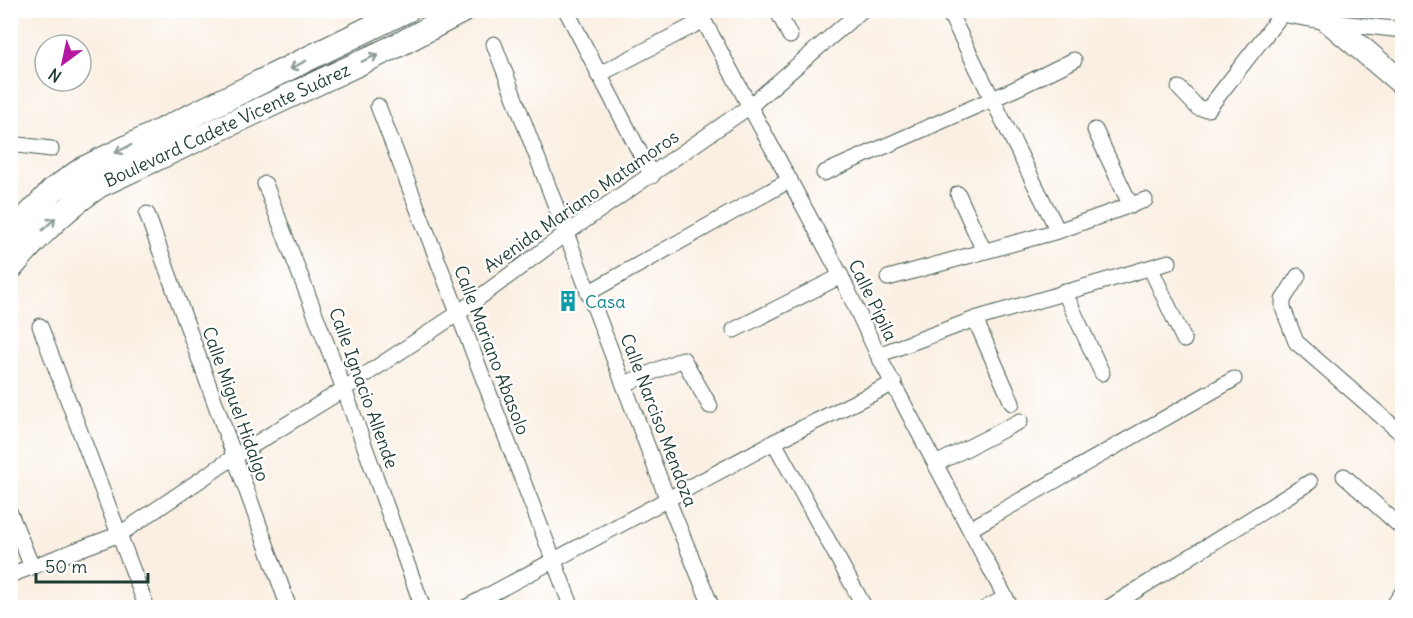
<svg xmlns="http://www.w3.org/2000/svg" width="1413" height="618" font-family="Delius,sans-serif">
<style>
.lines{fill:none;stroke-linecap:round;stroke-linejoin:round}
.street-casing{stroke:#40584e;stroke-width:17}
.primary-casing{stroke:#40584e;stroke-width:26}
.street{stroke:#fff;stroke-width:15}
.primary{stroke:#fff;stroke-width:24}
.oneway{stroke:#8f9e9a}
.labels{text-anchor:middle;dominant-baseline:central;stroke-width:4.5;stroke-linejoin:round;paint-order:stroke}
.street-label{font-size:18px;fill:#1f3d34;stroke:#fff}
.culture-label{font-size:18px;fill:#0d838f;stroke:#fff;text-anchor:start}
</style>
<rect width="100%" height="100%" fill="#fff"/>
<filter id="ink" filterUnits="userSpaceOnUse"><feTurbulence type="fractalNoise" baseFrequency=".0167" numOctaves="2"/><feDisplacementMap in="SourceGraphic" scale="12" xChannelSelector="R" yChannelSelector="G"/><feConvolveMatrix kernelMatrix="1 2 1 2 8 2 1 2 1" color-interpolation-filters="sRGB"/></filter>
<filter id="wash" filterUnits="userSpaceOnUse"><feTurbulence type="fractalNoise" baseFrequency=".008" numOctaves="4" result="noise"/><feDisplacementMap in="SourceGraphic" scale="24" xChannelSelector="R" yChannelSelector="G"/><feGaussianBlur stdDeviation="1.35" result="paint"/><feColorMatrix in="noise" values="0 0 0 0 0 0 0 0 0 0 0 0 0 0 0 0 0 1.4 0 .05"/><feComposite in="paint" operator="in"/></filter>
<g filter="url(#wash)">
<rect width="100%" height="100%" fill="#faefe2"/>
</g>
<g filter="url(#ink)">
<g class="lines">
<defs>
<g id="street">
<path d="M190 10H192"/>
<path d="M566 10 652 176"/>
<path d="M698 10 841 276 878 355 1011 608"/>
<path d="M777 10 790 36"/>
<path d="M948 10 1058 231"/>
<path d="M1331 22 1402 30"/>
<path d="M494 44 667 498 712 608"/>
<path d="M598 75 704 20"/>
<path d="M1179 88 1198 108 1208 109 1285 10"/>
<path d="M378 106 572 608"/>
<path d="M1095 130 1131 206"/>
<path d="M10 144 51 149"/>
<path d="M824 173 1015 89 1074 60"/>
<path d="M265 184 344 389 423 608"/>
<path d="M958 194 984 251"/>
<path d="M147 214 289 608"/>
<path d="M1151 269 1184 340"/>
<path d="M1298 276 1283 300V308L1296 342 1402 434"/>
<path d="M888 278 1058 231 1145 200"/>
<path d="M1064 291 1102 373"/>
<path d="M588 293 790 180"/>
<path d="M975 319 1012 403"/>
<path d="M40 326 147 608"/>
<path d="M734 330 841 276"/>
<path d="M878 355 975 319 1169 262"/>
<path d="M625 384 683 359 710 406"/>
<path d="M774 442 865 608"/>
<path d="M936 464 1020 421"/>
<path d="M1344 476 1402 528"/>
<path d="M10 513 32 567"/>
<path d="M970 529 1234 379"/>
<path d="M10 575 120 534 234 457 344 389 457 314 565 234 750 106 862 10"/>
<path d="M465 608 774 442 894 383"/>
<path d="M986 608 1005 598"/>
<path d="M1108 608 1310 482"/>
<path d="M1392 608 1402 593"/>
</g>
<g id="primary">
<path d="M1284 10 1319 16"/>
<path d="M1316 10 1402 83"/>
<path d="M10 235 53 190 83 169 407 10"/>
<path d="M10 269C37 236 63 210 98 186L398 45 464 10"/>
</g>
</defs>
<use href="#street" class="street-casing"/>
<use href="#primary" class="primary-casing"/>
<use href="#street" class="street"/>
<use href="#primary" class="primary"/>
</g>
<defs><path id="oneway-shaft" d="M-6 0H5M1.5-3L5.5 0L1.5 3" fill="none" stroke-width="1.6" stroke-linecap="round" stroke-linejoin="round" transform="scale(1.5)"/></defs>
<g class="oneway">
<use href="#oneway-shaft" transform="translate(370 58) rotate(-24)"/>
<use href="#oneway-shaft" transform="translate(298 65) rotate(153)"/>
<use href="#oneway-shaft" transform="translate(123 149) rotate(154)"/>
<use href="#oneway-shaft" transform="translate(49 224) rotate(-44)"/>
</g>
</g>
<defs>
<symbol id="building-bare" viewBox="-9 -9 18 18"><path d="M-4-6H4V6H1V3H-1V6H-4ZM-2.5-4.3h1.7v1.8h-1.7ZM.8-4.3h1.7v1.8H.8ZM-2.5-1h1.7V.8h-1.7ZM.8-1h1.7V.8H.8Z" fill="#0f9aa8" stroke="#fff" stroke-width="2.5" paint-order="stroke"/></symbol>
</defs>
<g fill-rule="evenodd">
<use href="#building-bare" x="553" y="286" width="30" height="30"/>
</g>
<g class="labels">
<g class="street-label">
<text transform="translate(227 125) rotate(-25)">Boulevard Cadete Vicente Suárez</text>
<text transform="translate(581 201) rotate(-35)">Avenida Mariano Matamoros</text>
<text transform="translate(873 300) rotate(64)">Calle Pípila</text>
<text transform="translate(492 350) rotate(69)">Calle Mariano Abasolo</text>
<text transform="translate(364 388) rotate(70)">Calle Ignacio Allende</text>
<text transform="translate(236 404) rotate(70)">Calle Miguel Hidalgo</text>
<text transform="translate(659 420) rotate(69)">Calle Narciso Mendoza</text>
</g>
<g class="culture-label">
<text x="585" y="301">Casa</text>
</g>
</g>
<rect width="1413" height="618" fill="none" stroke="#fff" stroke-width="36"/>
<g transform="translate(63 63) rotate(213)"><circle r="28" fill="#ffffff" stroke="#a5b1ae" stroke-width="1.5"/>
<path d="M0-4.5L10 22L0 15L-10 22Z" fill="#b5179e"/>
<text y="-9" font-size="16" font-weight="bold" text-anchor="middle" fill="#1f3d34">N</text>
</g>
<path d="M36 573v9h112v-9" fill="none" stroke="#1f3d34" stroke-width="3"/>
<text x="45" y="573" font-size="18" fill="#1f3d34" stroke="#ffffff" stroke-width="4.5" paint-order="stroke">50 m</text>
</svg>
